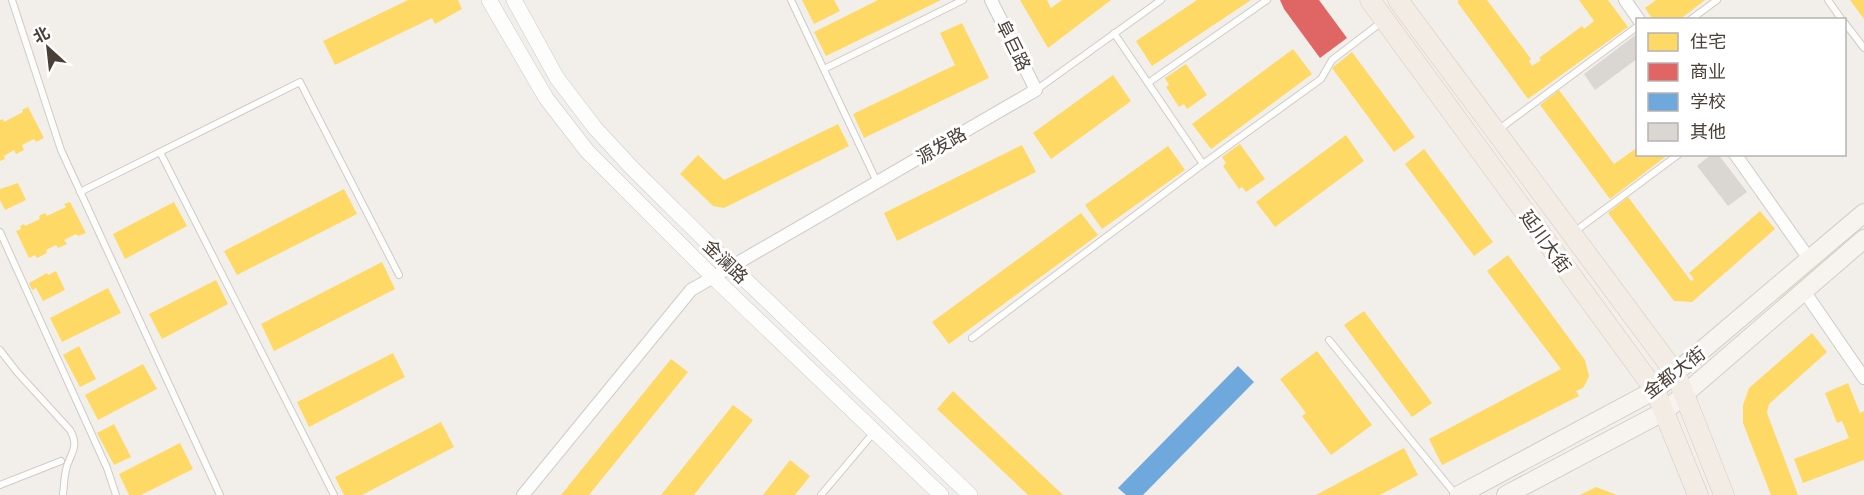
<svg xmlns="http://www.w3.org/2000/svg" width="1864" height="495" font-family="Commissioner,'Noto Sans SC',sans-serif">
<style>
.homes{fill:#ffd966}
.shops{fill:#e06666}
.schools{fill:#6fa8dc}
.building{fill:#dad6d2}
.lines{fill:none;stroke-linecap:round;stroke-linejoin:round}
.service-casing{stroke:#cfcbc7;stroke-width:8}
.minor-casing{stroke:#cfcbc7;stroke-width:14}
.tertiary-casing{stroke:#cfcbc7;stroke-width:16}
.secondary-casing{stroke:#d4ccc3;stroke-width:20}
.primary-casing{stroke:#d6c8b7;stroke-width:21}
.service{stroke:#fdfdfc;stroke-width:6}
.minor{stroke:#fdfdfc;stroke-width:12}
.tertiary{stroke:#fdfdfc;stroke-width:15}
.secondary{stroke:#f7f4ef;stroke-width:18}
.primary{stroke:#f2ece4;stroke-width:20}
.labels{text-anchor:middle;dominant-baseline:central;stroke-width:6;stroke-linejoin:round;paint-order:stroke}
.street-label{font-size:18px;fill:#4a3f36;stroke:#fff}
</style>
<rect width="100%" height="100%" fill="#f2efeb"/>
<g class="homes">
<path d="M408 0H458L462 9 435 24 432 18 335 65 323 41Z"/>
<path d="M802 0H834L840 11 814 24Z"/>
<path d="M878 0H941L826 56 814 32Z"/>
<path d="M1020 0H1047L1051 8 1062 0H1111L1048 48Z"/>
<path d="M1197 0H1251L1152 66 1136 41Z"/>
<path d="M1458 0H1487L1531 59 1529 61 1532 66 1541 60 1539 58 1582 26 1584 29 1594 21 1579 0H1608L1628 27 1528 99 1458 3Z"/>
<path d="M1656 0H1705L1679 20H1653L1645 8Z"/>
<path d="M1850 0H1864V19Z"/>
<path d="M962 23 989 78 864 138 853 114 955 65 940 33Z"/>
<path d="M1293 49 1312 74 1211 149 1192 124Z"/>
<path d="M1352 52 1415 137 1394 152 1332 68Z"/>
<path d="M1186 64 1207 95 1187 109 1184 104 1179 107 1166 87 1169 85 1165 78Z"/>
<path d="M1113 75 1131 101 1051 159 1033 133Z"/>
<path d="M1559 90 1614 164 1638 147V154H1669L1610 199 1540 105Z"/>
<path d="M28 107 44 138 36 142 34 139 22 145 24 150 16 154 14 150 4 156 5 159 0 161V120L3 119 4 122 23 112 22 110Z"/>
<path d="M838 124 849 146 724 208 713 206 680 174 698 155 724 180Z"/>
<path d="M1346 135 1364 161 1275 227 1256 202Z"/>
<path d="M1240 144 1265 179 1246 192 1242 187 1239 189 1223 166 1226 163 1222 157Z"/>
<path d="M1022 145 1036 172 897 241 884 213Z"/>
<path d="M1168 146 1185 170 1102 229 1085 205Z"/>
<path d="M1424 149 1493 242 1474 256 1405 164Z"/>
<path d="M18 183 26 200 5 210 0 200V189Z"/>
<path d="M344 189 357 214 237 275 224 251Z"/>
<path d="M1628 197 1691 281 1694 279 1689 273 1760 211 1775 229 1692 302 1674 301 1608 213Z"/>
<path d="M70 202 86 233 78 236 76 234 64 240 67 244 58 248 56 245 46 250 47 253 37 258 35 255 29 258 16 231 21 229 20 226 24 224 25 226 40 219 39 216 45 213 47 216 66 207 64 204Z"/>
<path d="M174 202 187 226 125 259 113 234Z"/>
<path d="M1081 213 1098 235 949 344 932 322Z"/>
<path d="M1508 255 1585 360 1589 376 1587 381 1583 388 1576 391 1579 396 1442 465 1429 439 1561 369 1487 271Z"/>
<path d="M382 262 395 289 274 351 261 324Z"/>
<path d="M56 271 65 290 43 301 36 288 32 290 29 283 47 273 48 275Z"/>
<path d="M216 280 228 304 162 339 149 314Z"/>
<path d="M108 288 121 313 62 342 50 318Z"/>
<path d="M1364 311 1432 403 1412 417 1344 325Z"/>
<path d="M1812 333 1827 352 1769 404 1767 413 1798 495H1771L1743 423V405L1749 388Z"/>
<path d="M79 346 96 379 80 387 63 355Z"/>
<path d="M1317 351 1372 425 1331 455 1302 416 1306 413 1280 379Z"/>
<path d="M393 353 405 377 309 427 297 402Z"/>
<path d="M671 359 688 372 589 495H561Z"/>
<path d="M143 364 157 389 98 420 85 395Z"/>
<path d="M1848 383 1860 413 1864 411V460L1803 483 1794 459 1849 438 1842 421 1837 423 1825 393Z"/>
<path d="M953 391 1063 495H1028L937 409Z"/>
<path d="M733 405 753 420 694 495H661Z"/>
<path d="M441 422 454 447 362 495H344L335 477Z"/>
<path d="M114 424 131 457 114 465 97 433Z"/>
<path d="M180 443 193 469 141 495H129L119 474Z"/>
<path d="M1404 448 1418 475 1380 495H1316Z"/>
<path d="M790 460 810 476 795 495H763Z"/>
<path d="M1596 487 1617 495H1580Z"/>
</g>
<path class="shops" d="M1280 0H1319L1347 38 1320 58 1284 9Z"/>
<path class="schools" d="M1238 366 1254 382 1143 495H1126L1118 488Z"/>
<g class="building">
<path d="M1638 33V58L1595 90 1584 74Z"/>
<path d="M1712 154H1718L1747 192 1728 206 1697 166Z"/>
</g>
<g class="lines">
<defs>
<g id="service">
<path d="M12 0 61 150 220 495"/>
<path d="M791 0 877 182"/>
<path d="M1828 0 1842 20"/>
<path d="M1690 20 1717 0"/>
<path d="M1844 22 1864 48"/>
<path d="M1114 33 1203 164"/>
<path d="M824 69 963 0"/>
<path d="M1148 83 1267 0"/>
<path d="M1036 90 1161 0"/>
<path d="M1498 130 1638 26"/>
<path d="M160 152 334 495"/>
<path d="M80 192 300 82 399 275"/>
<path d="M0 232 107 468 116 495"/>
<path d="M1574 232 1679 154"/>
<path d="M972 338 1203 164 1321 79 1332 60 1383 21"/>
<path d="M1329 340 1456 495"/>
<path d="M0 350 17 372 70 430C79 446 72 451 67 466 64 475 64 486 63 495"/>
<path d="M0 485 61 461"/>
<path d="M821 495 875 431"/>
</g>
<g id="minor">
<path d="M1625 0 1639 20"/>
<path d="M1735 154 1810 260"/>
<path d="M1804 291 1864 378"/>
<path d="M523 495 691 290 1036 90 991 0"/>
</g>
<g id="tertiary">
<path d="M489 0 546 98 587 151 713 277 941 495"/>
<path d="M514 0 557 78 595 128 632 168 731 266 970 495"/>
</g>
<g id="secondary">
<path d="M1459 495 1655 390 1864 213"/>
<path d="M1506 495 1665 411 1864 239"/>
</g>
<g id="primary">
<path d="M1370 0 1655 390 1698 495"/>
<path d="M1398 0 1676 374 1724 495"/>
</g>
</defs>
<use href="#service" class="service-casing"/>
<use href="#minor" class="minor-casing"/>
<use href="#tertiary" class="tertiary-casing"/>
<use href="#secondary" class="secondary-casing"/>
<use href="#primary" class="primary-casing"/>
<use href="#service" class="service"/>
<use href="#minor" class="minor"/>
<use href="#tertiary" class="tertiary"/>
<use href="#secondary" class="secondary"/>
<use href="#primary" class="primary"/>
</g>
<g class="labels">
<g class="street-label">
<text transform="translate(1014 45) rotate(64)">阜巨路</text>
<text transform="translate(941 145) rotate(-30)">源发路</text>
<text transform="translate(1546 241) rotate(54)">延川大街</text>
<text transform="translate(726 261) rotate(44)">金澜路</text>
<text transform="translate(1674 372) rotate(-37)">金都大街</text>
</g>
</g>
<rect x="1636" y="18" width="210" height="138" fill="#ffffff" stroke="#b7b2af" stroke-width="1.5"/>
<rect x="1648" y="33" width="30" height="18" fill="#ffd966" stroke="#b7b2af" stroke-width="1.5"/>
<text x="1690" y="48" font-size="18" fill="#4a3f36">住宅</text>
<rect x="1648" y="63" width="30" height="18" fill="#e06666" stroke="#b7b2af" stroke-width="1.5"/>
<text x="1690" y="78" font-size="18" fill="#4a3f36">商业</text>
<rect x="1648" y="93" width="30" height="18" fill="#6fa8dc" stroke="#b7b2af" stroke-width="1.5"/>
<text x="1690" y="108" font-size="18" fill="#4a3f36">学校</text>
<rect x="1648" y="123" width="30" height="18" fill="#dad6d2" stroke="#b7b2af" stroke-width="1.5"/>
<text x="1690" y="138" font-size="18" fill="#4a3f36">其他</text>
<g transform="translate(48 48) rotate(333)" stroke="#ffffff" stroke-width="4.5" paint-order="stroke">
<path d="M0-4.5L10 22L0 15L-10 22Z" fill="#4a3f36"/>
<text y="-9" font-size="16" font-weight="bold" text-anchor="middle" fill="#4a3f36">北</text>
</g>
</svg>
